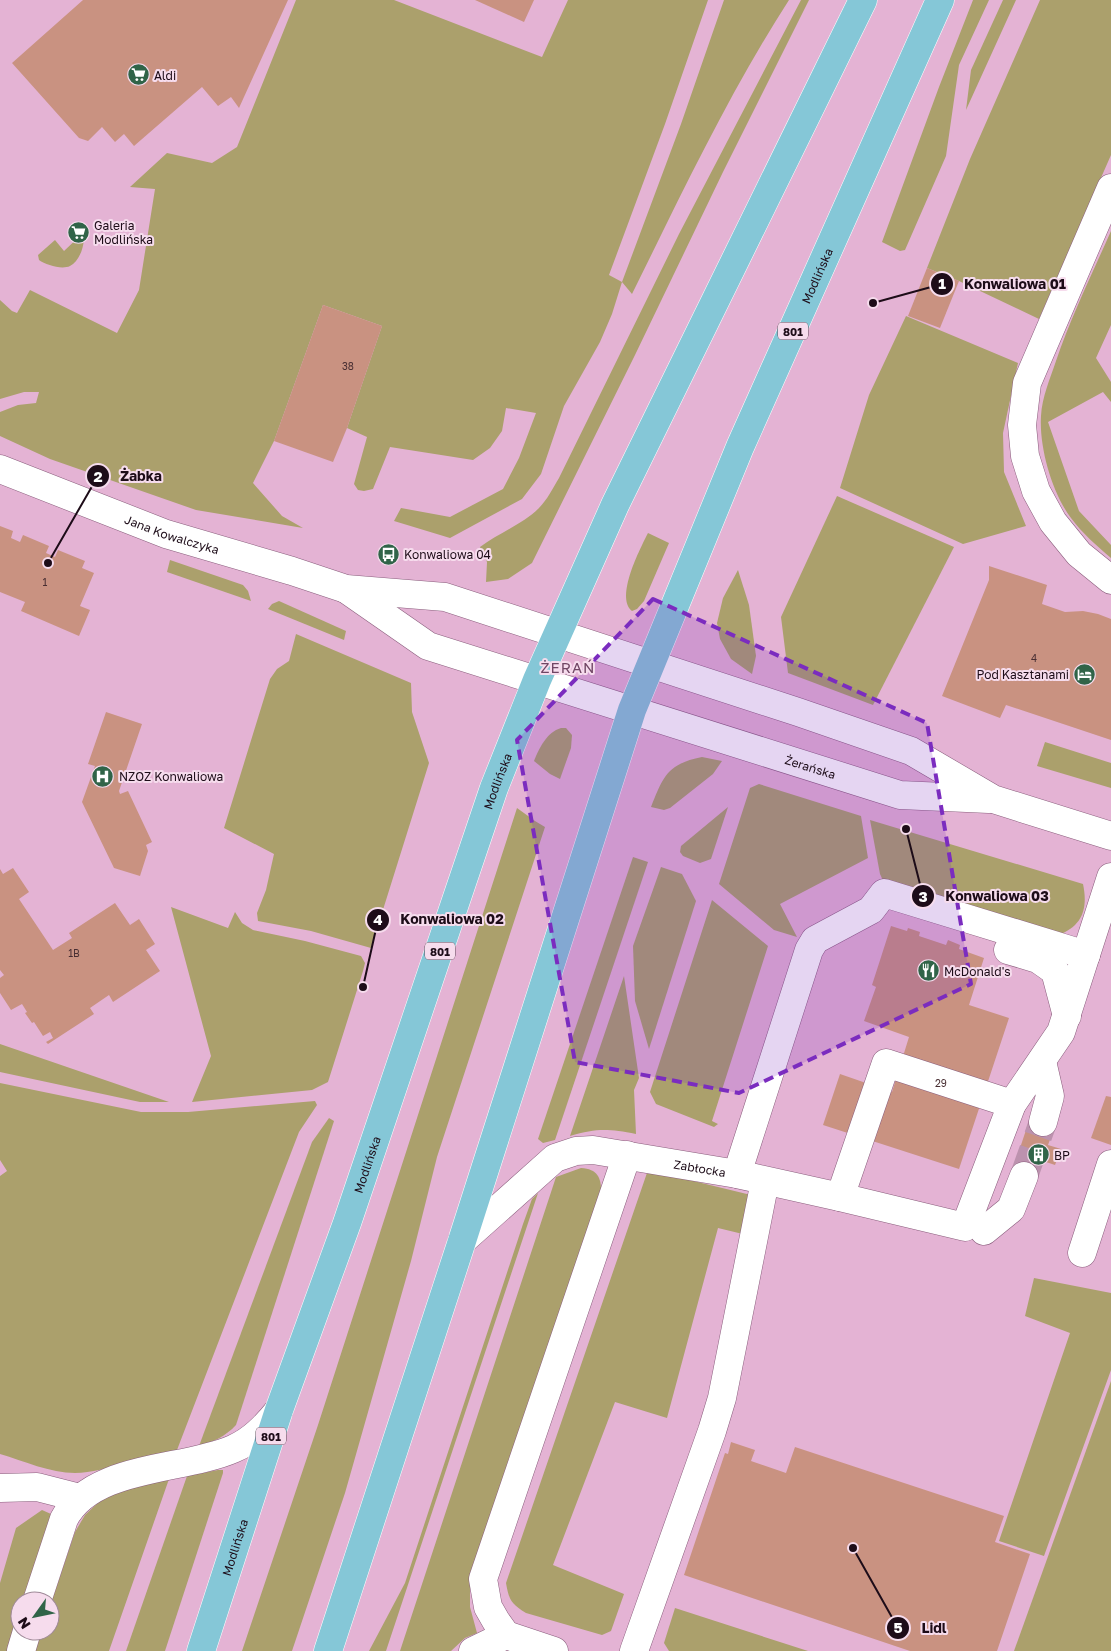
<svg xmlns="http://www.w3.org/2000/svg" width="1111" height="1651" font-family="'Golos Text',sans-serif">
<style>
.green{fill:#aba06c}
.building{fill:#c99281}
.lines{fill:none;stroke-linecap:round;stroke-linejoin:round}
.minor-tunnel{stroke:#bc92ae;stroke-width:28;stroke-dasharray:28 14;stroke-linecap:butt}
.minor-casing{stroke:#8a5e7d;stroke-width:29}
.major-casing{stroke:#fff;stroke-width:29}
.minor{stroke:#fff;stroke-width:28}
.major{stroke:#85c7d7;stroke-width:28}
.marked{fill:#7b2cbf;fill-opacity:0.2;stroke:#7b2cbf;stroke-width:4;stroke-dasharray:10 6;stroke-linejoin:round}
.labels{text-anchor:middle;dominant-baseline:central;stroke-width:4;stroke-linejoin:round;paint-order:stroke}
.number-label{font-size:10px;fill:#482e32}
.shield{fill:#f6dced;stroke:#5e4a58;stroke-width:1}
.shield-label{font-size:11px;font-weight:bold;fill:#1d0c18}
.poi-label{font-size:12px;fill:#1d0c18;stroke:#f6dced;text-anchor:start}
.street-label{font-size:12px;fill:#1d0c18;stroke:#f6dced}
.quarter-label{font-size:15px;letter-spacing:1px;fill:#704664;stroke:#f6dced}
.leader{fill:none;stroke:#1d0c18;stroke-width:2}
.callout-dot{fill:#1d0c18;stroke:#f6dced;stroke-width:2}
.mark-label{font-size:15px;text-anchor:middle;font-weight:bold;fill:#fff}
.callout-label{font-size:14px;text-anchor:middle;font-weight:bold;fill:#1d0c18;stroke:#f6dced;stroke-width:4;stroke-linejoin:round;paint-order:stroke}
</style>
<rect width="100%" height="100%" fill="#e4b3d4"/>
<g class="green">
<path d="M296 0H394L542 57 568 0H708L665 124 609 275 622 282 681 124 724 0H789C729 93 681 195 632 294L622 282 612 314 600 342 564 406 541 474 522 499 450 538 394 521 401 508 450 517 503 489 519 458 536 413 506 408 502 431 490 448 473 460 390 447 373 489 364 491 358 490 354 484 367 437 347 428 382 326 323 305 274 441 253 483 282 516 303 528 196 510 50 459 0 436V412L18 405 36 403 39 392H24L0 399V300L12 311 17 313 30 290 117 333 139 290 155 189 130 187 167 153 212 163 237 147Z"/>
<path d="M801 0H809L723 172 635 355 532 563 508 579 486 582 487 562 480 547C499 533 523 524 539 508 547 500 553 488 559 478L679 234Z"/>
<path d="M973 0H989L959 65 946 156 905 250 900 251 882 242 939 87Z"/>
<path d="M1003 0H1016L966 110 971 70Z"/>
<path d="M1040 0H1111V155L1039 319 959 281 927 268 970 159Z"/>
<path d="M1111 231V325L1096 358 1111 382V402L1103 392 1048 422 1079 511 1111 545V558C1097 546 1082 533 1071 518 1052 493 1039 447 1041 416 1042 397 1050 379 1056 361 1071 317 1092 274 1111 231Z"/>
<path d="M83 233C86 243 80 261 70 266 62 270 46 265 39 260L38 255 55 240 64 251Z"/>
<path d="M906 316 1018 363 1003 433 1004 472 1026 526 963 544 840 488 869 395Z"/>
<path d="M837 496 954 547 873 705 788 673 781 617Z"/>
<path d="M648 533 669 543 644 601 637 609 632 611C615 597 640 549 648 533Z"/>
<path d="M170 560 243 585 248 591 251 601 167 572Z"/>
<path d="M738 570 749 605 756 656 752 674 731 659 720 639 717 623 723 598Z"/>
<path d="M279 601 346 631 344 640 268 609 272 604Z"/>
<path d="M296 634 411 683 412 712 429 763 371 948 311 931 258 921 257 913 266 890 274 854 224 828 270 679 277 669 289 661Z"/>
<path d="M561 728H566L572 735 571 748 560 779 550 774 534 761C539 748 547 732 561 728Z"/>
<path d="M1045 742 1111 763V788L1037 766Z"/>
<path d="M702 757 722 761 713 774 670 808 664 810 651 807C663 777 667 764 702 757Z"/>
<path d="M759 784 861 816 868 858 780 904 797 937 774 930 719 884 750 788Z"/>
<path d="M728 807 711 859 700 863 683 856 680 852 681 846Z"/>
<path d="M517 808 535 821 545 827 437 1157 411 1261 345 1493 292 1651H242L318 1425Z"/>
<path d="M870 820 1083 884C1088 908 1083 926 1058 935L885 885 880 874Z"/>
<path d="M633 857 648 862 555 1140 543 1143 538 1139Z"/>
<path d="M661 867 682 874 696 901 649 1049 635 1001 633 946Z"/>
<path d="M712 900 768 946 712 1121 718 1124 714 1127 656 1104 650 1092Z"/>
<path d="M171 907 228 928 235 912 242 923 253 930 305 941 361 956 365 963 363 971 328 1082 312 1090 192 1102 211 1056Z"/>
<path d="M624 976 639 1078 634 1090 636 1134C609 1129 597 1128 570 1136Z"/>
<path d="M0 1044 169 1102H140L0 1072Z"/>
<path d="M0 1083 141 1112H188L315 1101 317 1105 299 1132 177 1450C144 1456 108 1472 75 1473 50 1473 24 1461 0 1454V1176L7 1171 0 1160Z"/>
<path d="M329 1118 334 1121 236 1425C226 1436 213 1442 199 1446L312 1142Z"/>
<path d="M581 1168C600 1169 602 1181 601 1197L470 1589V1607L477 1633 465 1638 451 1651H400L556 1177Z"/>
<path d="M648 1170 751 1195V1236L718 1228 667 1418 615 1402 553 1565 624 1594 611 1631 602 1635 526 1613C511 1604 509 1600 506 1583Z"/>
<path d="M538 1193 386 1651H369L405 1583 523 1224 532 1199Z"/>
<path d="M1034 1278 1111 1293V1370L1044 1556 999 1541 1070 1333 1025 1316Z"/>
<path d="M1111 1381V1651H1014Z"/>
<path d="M218 1470H223V1473L165 1651H126L187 1476Z"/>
<path d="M169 1479 109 1651H35L42 1631H50V1606L75 1532 85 1515 102 1499 117 1491Z"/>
<path d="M42 1510 51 1514 52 1520 24 1601H20V1614L8 1651H0V1583L16 1528Z"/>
<path d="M675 1608 808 1651H669L664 1643Z"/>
</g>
<g class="building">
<path d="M83 0H288L239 108 231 97 218 106 202 87 134 146 124 134 115 142 102 127 88 141 79 138 12 63Z"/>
<path d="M475 0H534L524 22Z"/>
<path d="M927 268 959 281 940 328 908 316Z"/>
<path d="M323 305 382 326 347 428 333 462 274 441Z"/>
<path d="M0 526 13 531 11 538 20 542 23 535 49 546 46 553 55 557 58 550 85 561 82 568 94 573 80 606 90 610 79 636 21 611 25 602 0 592Z"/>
<path d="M989 566 1047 585 1042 604 1065 612 1083 611 1098 614 1111 619V740L1006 705 1000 718 942 696 989 580Z"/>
<path d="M106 712 142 724 119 791 120 794 128 791 152 842 146 845 148 851 140 876 114 868 82 802 95 766 88 764Z"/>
<path d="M13 868 29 892 19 899 53 950 72 938 69 933 115 903 130 925 139 919 155 944 146 950 160 971 113 1002 109 995 90 1008 94 1014 48 1044 46 1042 53 1038 50 1032 43 1036 34 1022 32 1023 25 1013 27 1012 22 1004 11 1010 0 993V978L4 975 0 970V869L3 874Z"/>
<path d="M891 926 907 931 908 928 920 932 919 936 946 945 948 940 960 945 959 949 984 958 969 1005 1009 1018 959 1169 823 1125 840 1074 892 1092 909 1037 864 1021 876 987 872 985Z"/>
<path d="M1106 1096 1111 1097V1145L1091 1138Z"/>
<path d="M1030 1118 1055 1126 1048 1145 1061 1149 1055 1165 1043 1161 1036 1180 1012 1172Z"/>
<path d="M731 1442 755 1450 751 1461 786 1473 795 1447 1004 1516 995 1542 1030 1554 997 1651H910L684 1575 725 1453 728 1454Z"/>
</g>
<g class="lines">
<path class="minor-tunnel" d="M1024 1176 1043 1122"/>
<defs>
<g id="minor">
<path d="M1111 188 1027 383 1022 425 1025 456 1036 491 1053 522 1079 554 1111 580"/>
<path id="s1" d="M0 469 166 534 292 571 346 589 445 597 798 712 911 751 993 799 1111 836"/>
<path id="s2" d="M346 589 428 646 900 795 989 799"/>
<path d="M1008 950 1038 959 1055 971 1067 1016"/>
<path d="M1042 1061 1050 1096 1043 1122"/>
<path d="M737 1174 809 950 815 940 871 910 884 893 1086 955"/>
<path d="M840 1197 886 1063 1012 1104"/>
<path d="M984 1231 1011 1209 1024 1176"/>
<path id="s3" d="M462 1241 555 1158 576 1151 593 1150 737 1174 840 1197 965 1227 1012 1104 1061 1032 1111 877"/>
<path d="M1082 1253 1111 1164"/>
<path d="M0 1488 37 1487 80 1498"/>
<path d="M37 1601 64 1519C92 1465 182 1471 233 1449 252 1441 266 1426 279 1410"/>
<path d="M506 1635 496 1621 488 1607 483 1579 627 1155"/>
<path d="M506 1635 554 1651"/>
<path d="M21 1651 27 1631"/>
<path d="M473 1651 506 1635"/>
<path d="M634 1651 712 1431 722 1398 765 1181"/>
</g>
<g id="major">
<path id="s4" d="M201 1651 279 1410 347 1223 494 788 537 680 615 505 863 0"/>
<path id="s5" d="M328 1651 462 1241 632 710 740 447 940 0"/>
</g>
</defs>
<use href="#minor" class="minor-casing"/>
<use href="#major" class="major-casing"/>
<use href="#minor" class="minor"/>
<use href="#major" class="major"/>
</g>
<path class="marked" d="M653 599 927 723 971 984 739 1093 575 1062 517 740Z"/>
<defs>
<symbol id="supermarket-disc" viewBox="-11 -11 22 22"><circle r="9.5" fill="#306448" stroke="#f6dced"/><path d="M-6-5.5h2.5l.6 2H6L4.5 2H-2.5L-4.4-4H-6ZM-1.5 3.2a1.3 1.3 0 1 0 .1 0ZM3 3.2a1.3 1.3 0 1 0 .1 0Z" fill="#fff"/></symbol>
<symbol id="bus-disc" viewBox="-11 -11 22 22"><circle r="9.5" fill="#306448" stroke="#f6dced"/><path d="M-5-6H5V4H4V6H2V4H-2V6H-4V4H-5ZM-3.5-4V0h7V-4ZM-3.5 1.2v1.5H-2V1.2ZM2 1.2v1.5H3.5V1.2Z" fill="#fff"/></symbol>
<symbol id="hotel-disc" viewBox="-11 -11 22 22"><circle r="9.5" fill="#306448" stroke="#f6dced"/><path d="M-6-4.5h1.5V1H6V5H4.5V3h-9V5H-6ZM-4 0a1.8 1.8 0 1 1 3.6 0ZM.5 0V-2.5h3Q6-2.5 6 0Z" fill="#fff"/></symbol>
<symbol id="hospital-disc" viewBox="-11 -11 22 22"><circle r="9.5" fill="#306448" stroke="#f6dced"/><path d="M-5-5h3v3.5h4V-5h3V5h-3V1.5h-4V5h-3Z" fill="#fff"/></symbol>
<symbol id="restaurant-disc" viewBox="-11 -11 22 22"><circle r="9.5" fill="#306448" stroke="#f6dced"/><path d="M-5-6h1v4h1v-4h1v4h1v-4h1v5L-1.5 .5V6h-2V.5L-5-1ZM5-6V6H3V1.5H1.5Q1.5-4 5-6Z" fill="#fff"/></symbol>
<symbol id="building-disc" viewBox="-11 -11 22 22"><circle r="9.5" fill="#306448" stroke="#f6dced"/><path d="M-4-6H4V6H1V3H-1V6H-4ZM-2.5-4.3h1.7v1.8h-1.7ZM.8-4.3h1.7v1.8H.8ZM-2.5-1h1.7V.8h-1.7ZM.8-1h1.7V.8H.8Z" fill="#fff"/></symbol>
</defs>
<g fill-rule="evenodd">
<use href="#supermarket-disc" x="126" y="62" width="25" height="25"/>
<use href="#supermarket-disc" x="66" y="220" width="25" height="25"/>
<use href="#bus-disc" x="376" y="542" width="25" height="25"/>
<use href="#hotel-disc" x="1072" y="662" width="25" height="25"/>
<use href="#hospital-disc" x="90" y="764" width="25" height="25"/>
<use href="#restaurant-disc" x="916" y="958" width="25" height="25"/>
<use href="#building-disc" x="1026" y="1142" width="25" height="25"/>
</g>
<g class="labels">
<g class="number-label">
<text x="348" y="366">38</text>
<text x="45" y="582">1</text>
<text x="1034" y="658">4</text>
<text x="74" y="953">1B</text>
<text x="941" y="1083">29</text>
</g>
<g class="shield">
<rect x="778" y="322.5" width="30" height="17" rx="4"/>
<rect x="425" y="942.5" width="30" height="17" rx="4"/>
<rect x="256" y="1427.5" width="30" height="17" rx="4"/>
</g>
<g class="shield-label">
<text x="793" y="331">801</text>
<text x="440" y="951">801</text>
<text x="271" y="1436">801</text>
</g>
<g class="poi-label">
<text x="154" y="75">Aldi</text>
<text x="94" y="225">Galeria<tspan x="94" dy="14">Modlińska</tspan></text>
<text x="404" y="554">Konwaliowa 04</text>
<text x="1069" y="674" text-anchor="end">Pod Kasztanami</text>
<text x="119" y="776">NZOZ Konwaliowa</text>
<text x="944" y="971">McDonald's</text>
<text x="1054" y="1155">BP</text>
</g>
<g class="street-label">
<text stroke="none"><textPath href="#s5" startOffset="1461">Modlińska</textPath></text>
<text stroke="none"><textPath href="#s1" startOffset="184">Jana Kowalczyka</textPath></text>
<text stroke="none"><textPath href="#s2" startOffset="501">Żerańska</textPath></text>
<text stroke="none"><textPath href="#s4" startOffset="919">Modlińska</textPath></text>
<text stroke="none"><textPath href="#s4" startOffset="514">Modlińska</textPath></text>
<text stroke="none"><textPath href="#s3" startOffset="272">Zabłocka</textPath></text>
<text stroke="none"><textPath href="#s4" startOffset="109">Modlińska</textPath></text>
</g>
<g class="quarter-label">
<text x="568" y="667">ŻERAŃ</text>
</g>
</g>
<path class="leader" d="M873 303L942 284M48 563L98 476M906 829L923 896M363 987L378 920M853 1548L898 1628"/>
<g class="callout-dot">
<circle cx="873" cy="303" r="5"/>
<circle cx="48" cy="563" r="5"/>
<circle cx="906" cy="829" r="5"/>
<circle cx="363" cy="987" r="5"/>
<circle cx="853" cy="1548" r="5"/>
<circle cx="942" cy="284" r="12"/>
<circle cx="98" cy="476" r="12"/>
<circle cx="923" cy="896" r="12"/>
<circle cx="378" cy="920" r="12"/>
<circle cx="898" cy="1628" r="12"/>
</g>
<g class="mark-label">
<text x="942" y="289">1</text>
<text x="98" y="482">2</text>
<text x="923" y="902">3</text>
<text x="378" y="925">4</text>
<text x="898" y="1633">5</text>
</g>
<g class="callout-label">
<text x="1015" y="289">Konwaliowa 01</text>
<text x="141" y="481">Żabka</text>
<text x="997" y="901">Konwaliowa 03</text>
<text x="452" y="924">Konwaliowa 02</text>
<text x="934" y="1633">Lidl</text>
</g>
<g transform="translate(35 1616) rotate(237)"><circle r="24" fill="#f6dced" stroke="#9f8998"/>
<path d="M0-4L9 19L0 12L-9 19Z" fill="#306448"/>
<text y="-8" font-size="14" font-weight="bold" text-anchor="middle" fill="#1d0c18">N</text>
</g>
</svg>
